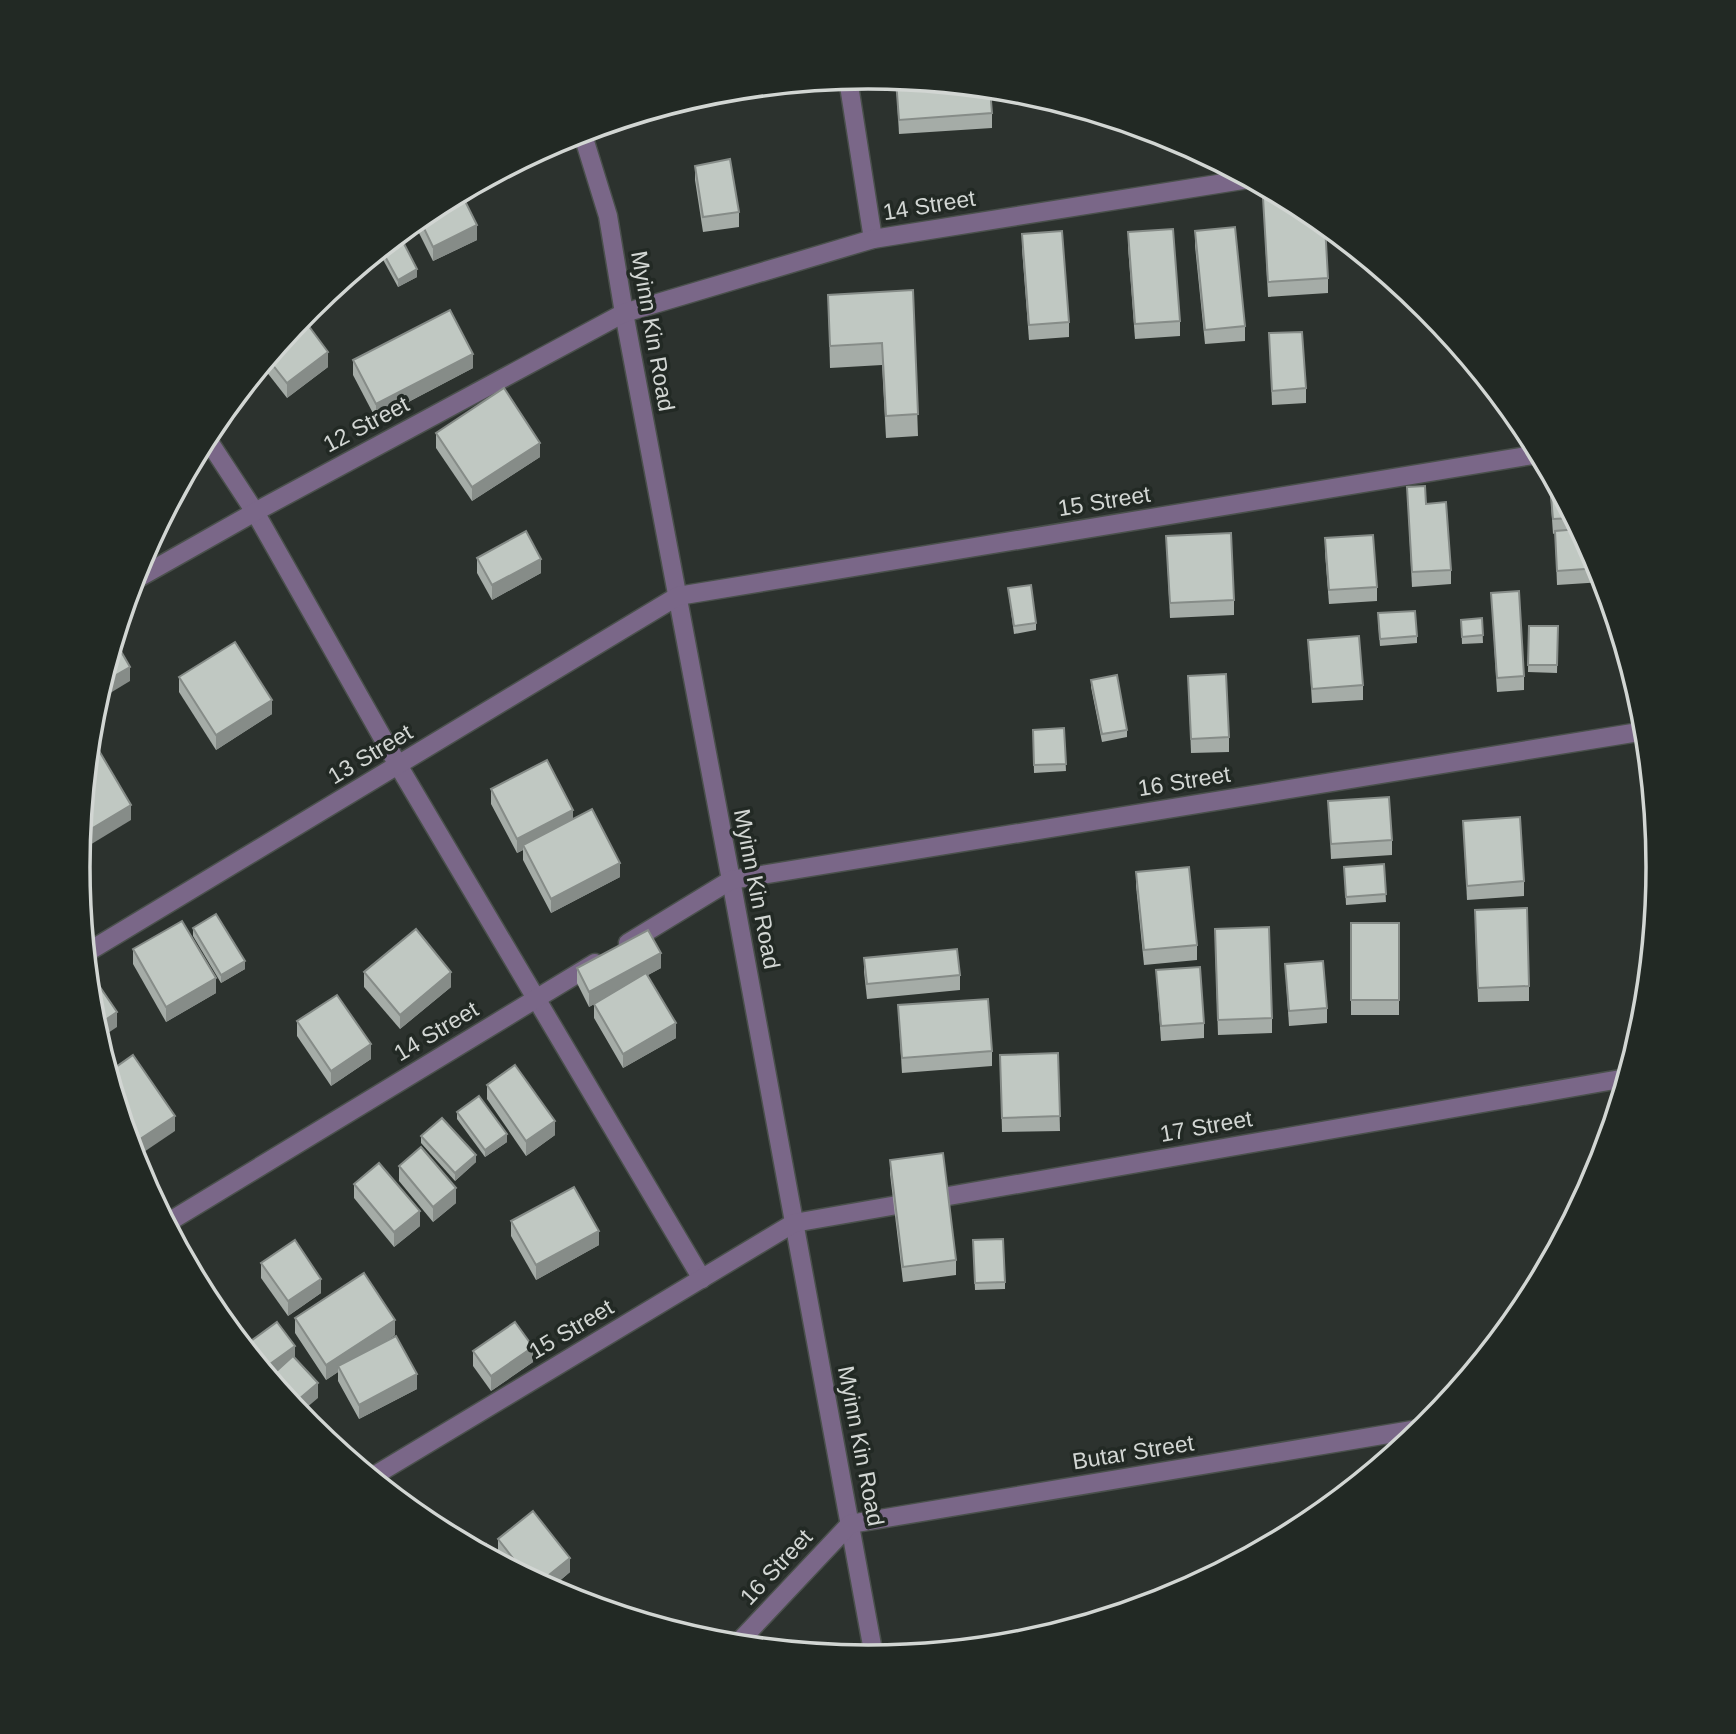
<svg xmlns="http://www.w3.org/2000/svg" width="1736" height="1734" font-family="Arial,sans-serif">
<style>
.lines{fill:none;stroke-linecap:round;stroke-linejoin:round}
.minor-casing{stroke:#4a504c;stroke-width:21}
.minor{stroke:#7a6788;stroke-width:18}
.wall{fill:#a5aca7}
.shaded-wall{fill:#868c88}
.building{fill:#c0c8c2;stroke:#868c88;stroke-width:2}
.labels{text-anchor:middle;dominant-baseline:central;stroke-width:7;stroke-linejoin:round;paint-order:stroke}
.street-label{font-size:23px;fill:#d2d6d3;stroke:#222924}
.rim{fill:none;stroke:#d2d6d3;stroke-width:3.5}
</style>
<rect width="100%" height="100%" fill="#2c322e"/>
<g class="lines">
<defs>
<g id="minor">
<path d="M848 79 873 239"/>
<path d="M582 132 608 216 624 313 731 880 874 1656"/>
<path d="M206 437 255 512 398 765 702 1279"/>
<path d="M133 581 255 512 624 313 873 239 1249 179"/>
<path d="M628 943 731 880 1645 731"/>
<path d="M86 953 678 596 1539 454"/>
<path d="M167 1223 595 963"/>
<path d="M372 1477 794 1223 1626 1078"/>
<path d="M737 1644 850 1524 1424 1428"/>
</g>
</defs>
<use href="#minor" class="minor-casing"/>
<use href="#minor" class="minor"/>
</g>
<g class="wall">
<path d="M896 80 992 113V128L899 134Z"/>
<path d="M1129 125 1142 129 1129 130Z"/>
<path d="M695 166 739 212V227L703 232 695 180Z"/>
<path d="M1263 198 1328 278V293L1268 297Z"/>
<path d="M429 210 477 240 433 261 414 223Z"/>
<path d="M1195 231 1245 326V341L1205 344 1195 246Z"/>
<path d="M1128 232 1180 321V336L1135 339 1128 247Z"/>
<path d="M1022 234 1069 322V337L1029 340 1022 249Z"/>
<path d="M381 250 417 277 398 287 381 256Z"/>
<path d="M913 290 918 436 886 438 882 365 830 368 828 295Z"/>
<path d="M302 317 328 367 287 398 262 366Z"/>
<path d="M1269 333 1306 388V403L1272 405Z"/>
<path d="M353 360 473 368 376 419 353 375Z"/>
<path d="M436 433 540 457 472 501 436 448Z"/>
<path d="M1549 474 1598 565 1603 582 1557 585 1555 533 1553 534Z"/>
<path d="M1407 487 1426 504 1451 570V584L1412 587Z"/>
<path d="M1166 536 1234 600V615L1170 618Z"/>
<path d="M1325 538 1377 587V601L1329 604 1325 553Z"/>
<path d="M477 558 541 573 492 600 477 573Z"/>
<path d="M1008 588 1036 623V630L1014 634Z"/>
<path d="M1491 593 1524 676V690L1497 692Z"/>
<path d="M1482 618 1483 643 1462 644 1461 620Z"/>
<path d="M1378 621 1417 636V643L1380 646Z"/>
<path d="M1529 626H1558L1557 673 1528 672Z"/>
<path d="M1308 640 1363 685V700L1312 703Z"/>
<path d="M1188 676 1229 737V752L1191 753Z"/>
<path d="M179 677 272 714 216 750 179 692Z"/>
<path d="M1091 680 1127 730V737L1102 742 1091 687Z"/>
<path d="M1064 728 1066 771 1034 773 1033 730Z"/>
<path d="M491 789 573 819 620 877 551 913 523 860V850L517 853 491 804Z"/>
<path d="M1328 801 1392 840V855L1331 859Z"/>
<path d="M1463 821 1524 881V896L1467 900Z"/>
<path d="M1384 864 1386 902 1346 905 1344 867Z"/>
<path d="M1136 872 1197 945V960L1144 965 1136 886Z"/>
<rect x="1351" y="923" width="48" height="92"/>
<path d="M1475 924 1529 986V1001L1478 1002Z"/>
<path d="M193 928 245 969 221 983 193 936Z"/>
<path d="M1215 944 1272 1018V1033L1218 1035Z"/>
<path d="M133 949 216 993 166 1022 133 964Z"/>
<path d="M864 958 960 975V990L867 999 864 972Z"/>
<path d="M1285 964 1327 1008V1023L1289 1026Z"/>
<path d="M577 968H661L648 975 676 1038 623 1068 594 1018V1004L589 1007 577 983Z"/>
<path d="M1156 970 1204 1023V1038L1161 1041Z"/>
<path d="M364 972 451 987 400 1029 364 987Z"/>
<path d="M898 1005 992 1051V1066L902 1073Z"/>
<path d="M297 1021 371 1059 331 1086 297 1036Z"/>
<path d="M1058 1053 1060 1131 1002 1132 1000 1055Z"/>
<path d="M487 1085 555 1135 526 1156 487 1099Z"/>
<path d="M457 1112 507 1142 485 1157 457 1119Z"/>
<path d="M421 1136 476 1162 455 1181 421 1143Z"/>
<path d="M890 1160 956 1260V1275L903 1282 890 1174Z"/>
<path d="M399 1166 456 1203 433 1222 399 1181Z"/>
<path d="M354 1184 420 1226 394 1247 354 1198Z"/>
<path d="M511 1221 599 1245 536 1280 511 1236Z"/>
<path d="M973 1240 1005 1282V1289L975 1290Z"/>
<path d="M261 1263 321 1293 288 1316 261 1278Z"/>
<path d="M295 1318 395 1335 386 1341 417 1389 359 1419 338 1381V1372L326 1380 295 1333Z"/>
<path d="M473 1351 533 1362 491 1391 473 1366Z"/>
<path d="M498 1539 570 1572 550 1589 507 1565 498 1554Z"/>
</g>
<g class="shaded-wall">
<path d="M477 225V240L433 261V247Z"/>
<path d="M417 269V277L398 287V280Z"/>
<path d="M328 352V367L287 398V383Z"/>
<path d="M473 354V368L376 419V404Z"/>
<path d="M540 443V457L472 501V487Z"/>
<path d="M541 559V573L492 600V585Z"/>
<path d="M130 667V681L97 701 102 683Z"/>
<path d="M272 700V714L216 750V735Z"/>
<path d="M131 805V820L80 851 81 835Z"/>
<path d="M573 810V825L523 845V850L517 853V839Z"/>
<path d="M620 863V877L551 913V899Z"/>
<path d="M661 953V968L589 1007V992Z"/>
<path d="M245 961V969L221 983V975Z"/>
<path d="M451 972V987L400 1029V1015Z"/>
<path d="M216 978V993L166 1022V1007Z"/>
<path d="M117 1012V1027L99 1039 95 1027Z"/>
<path d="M676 1023V1038L623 1068V1054Z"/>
<path d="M371 1044V1059L331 1086V1071Z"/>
<path d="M175 1116V1131L135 1158 131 1145Z"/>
<path d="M555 1121V1135L526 1156V1141Z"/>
<path d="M507 1134V1142L485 1157V1150Z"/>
<path d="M476 1155V1162L455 1181V1173Z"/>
<path d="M456 1188V1203L433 1222V1207Z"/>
<path d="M420 1211V1226L394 1247V1232Z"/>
<path d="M599 1231V1245L536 1280V1265Z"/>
<path d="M321 1279V1293L288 1316V1301Z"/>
<path d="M395 1320V1335L340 1371 338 1366V1372L326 1380V1365Z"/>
<path d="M295 1346V1361L271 1378 263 1369Z"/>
<path d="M533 1347V1362L491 1391V1376Z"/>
<path d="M417 1374V1389L359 1419V1405Z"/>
<path d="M318 1383V1398L299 1414 292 1405Z"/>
<path d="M570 1558V1572L550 1589 539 1583Z"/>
</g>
<g class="building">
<path d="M896 80 990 89 992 113 899 120Z"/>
<path d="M730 159 739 212 703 217 695 166Z"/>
<path d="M461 193 477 225 433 247 419 218 429 210Z"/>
<path d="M1281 197 1307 210 1325 225 1328 278 1268 282 1263 198Z"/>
<path d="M1235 227 1245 326 1205 330 1195 231Z"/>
<path d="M1173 229 1180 321 1135 324 1128 232Z"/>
<path d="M1062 231 1069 322 1029 325 1022 234Z"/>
<path d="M401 238 417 269 398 280 381 249Z"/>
<path d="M913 290 918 414 886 416 882 343 830 346 828 295Z"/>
<path d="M450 310 473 354 376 404 353 360Z"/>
<path d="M302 317 328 352 287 383 268 359Z"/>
<path d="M1302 332 1306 388 1272 391 1269 333Z"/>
<path d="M504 388 540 443 472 487 436 433Z"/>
<path d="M1549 474 1573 518 1553 519Z"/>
<path d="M1425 486 1426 504 1446 502 1451 570 1412 572 1407 487Z"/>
<path d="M1579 529 1599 568 1557 571 1555 531Z"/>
<path d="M526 531 541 559 492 585 477 558Z"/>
<path d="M1231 533 1234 600 1170 603 1166 536Z"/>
<path d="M1373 535 1377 587 1329 590 1325 538Z"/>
<path d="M1031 585 1036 623 1014 626 1008 588Z"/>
<path d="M1519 591 1524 676 1497 678 1491 593Z"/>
<path d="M1415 611 1417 636 1380 639 1378 613Z"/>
<path d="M1482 618 1483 635 1462 637 1461 620Z"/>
<path d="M1529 626H1558L1557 665H1528Z"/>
<path d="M1359 636 1363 685 1312 689 1308 640Z"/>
<path d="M115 641 130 667 102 683Z"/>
<path d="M235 642 272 700 216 735 179 677Z"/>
<path d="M1226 674 1229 737 1191 739 1188 676Z"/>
<path d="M1117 675 1127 730 1102 734 1091 680Z"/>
<path d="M1064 728 1066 764 1034 765 1033 730Z"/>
<path d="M95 744 131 805 81 835 90 747Z"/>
<path d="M547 760 573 810 517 839 491 789Z"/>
<path d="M1389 797 1392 840 1331 844 1328 801Z"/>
<path d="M592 809 620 863 551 899 523 845Z"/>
<path d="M1520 817 1524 881 1467 886 1463 821Z"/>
<path d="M1384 864 1386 894 1346 897 1344 867Z"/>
<path d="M1189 867 1197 945 1144 950 1136 872Z"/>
<path d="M1527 908 1529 986 1478 988 1475 910Z"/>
<path d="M216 914 245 961 221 975 193 928Z"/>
<path d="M182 921 216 978 166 1007 133 949Z"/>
<rect x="1351" y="923" width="48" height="77"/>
<path d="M1269 927 1272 1018 1218 1020 1215 929Z"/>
<path d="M416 929 451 972 400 1015 364 972Z"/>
<path d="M648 930 661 953 589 992 577 968Z"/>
<path d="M957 949 960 975 867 984 864 958Z"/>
<path d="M1323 961 1327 1008 1289 1011 1285 964Z"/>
<path d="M1200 967 1204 1023 1161 1026 1156 970Z"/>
<path d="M88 971H89L117 1012 95 1027 93 1021Z"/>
<path d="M646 973 676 1023 623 1054 594 1004Z"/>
<path d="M337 995 371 1044 331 1071 297 1021Z"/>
<path d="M988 999 992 1051 902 1058 898 1005Z"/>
<path d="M1058 1053 1060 1116 1002 1118 1000 1055Z"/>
<path d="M133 1055 175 1116 131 1145 109 1072Z"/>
<path d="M515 1065 555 1121 526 1141 487 1085Z"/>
<path d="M479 1096 507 1134 485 1150 457 1112Z"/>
<path d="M442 1118 476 1155 455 1173 421 1136Z"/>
<path d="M421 1147 456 1188 433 1207 399 1166Z"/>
<path d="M943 1153 956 1260 903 1267 890 1160Z"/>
<path d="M379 1163 420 1211 394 1232 354 1184Z"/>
<path d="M574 1187 599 1231 536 1265 511 1221Z"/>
<path d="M1003 1239 1005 1282 975 1283 973 1240Z"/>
<path d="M295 1240 321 1279 288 1301 261 1263Z"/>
<path d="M364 1273 395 1320 326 1365 295 1318Z"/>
<path d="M277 1322 295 1346 263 1369 244 1346Z"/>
<path d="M515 1322 533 1347 491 1376 473 1351Z"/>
<path d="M396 1336 417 1374 359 1405 338 1366Z"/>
<path d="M293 1356 318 1383 292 1405 270 1377Z"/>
<path d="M533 1511 570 1558 539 1583 527 1576 498 1539Z"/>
<path d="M486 1544 498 1561 478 1550Z"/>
</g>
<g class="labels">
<g class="street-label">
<text transform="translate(929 205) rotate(-9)">14 Street</text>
<text transform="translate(653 331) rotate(80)">Myinn Kin Road</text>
<text transform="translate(366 424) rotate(-28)">12 Street</text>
<text transform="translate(1104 501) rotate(-9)">15 Street</text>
<text transform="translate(370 754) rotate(-31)">13 Street</text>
<text transform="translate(1184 781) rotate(-9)">16 Street</text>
<text transform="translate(757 889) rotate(79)">Myinn Kin Road</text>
<text transform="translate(436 1031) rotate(-31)">14 Street</text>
<text transform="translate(1206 1126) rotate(-10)">17 Street</text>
<text transform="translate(571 1329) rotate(-31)">15 Street</text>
<text transform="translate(861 1446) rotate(79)">Myinn Kin Road</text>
<text transform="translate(1133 1452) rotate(-9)">Butar Street</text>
<text transform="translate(776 1567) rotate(-47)">16 Street</text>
</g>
</g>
<path d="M0 0H1736V1734H0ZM90 867a778 778 0 1 1 1556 0a778 778 0 1 1-1556 0Z" fill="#222924" fill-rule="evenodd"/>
<path class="rim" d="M90 867a778 778 0 1 1 1556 0a778 778 0 1 1-1556 0Z"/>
</svg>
